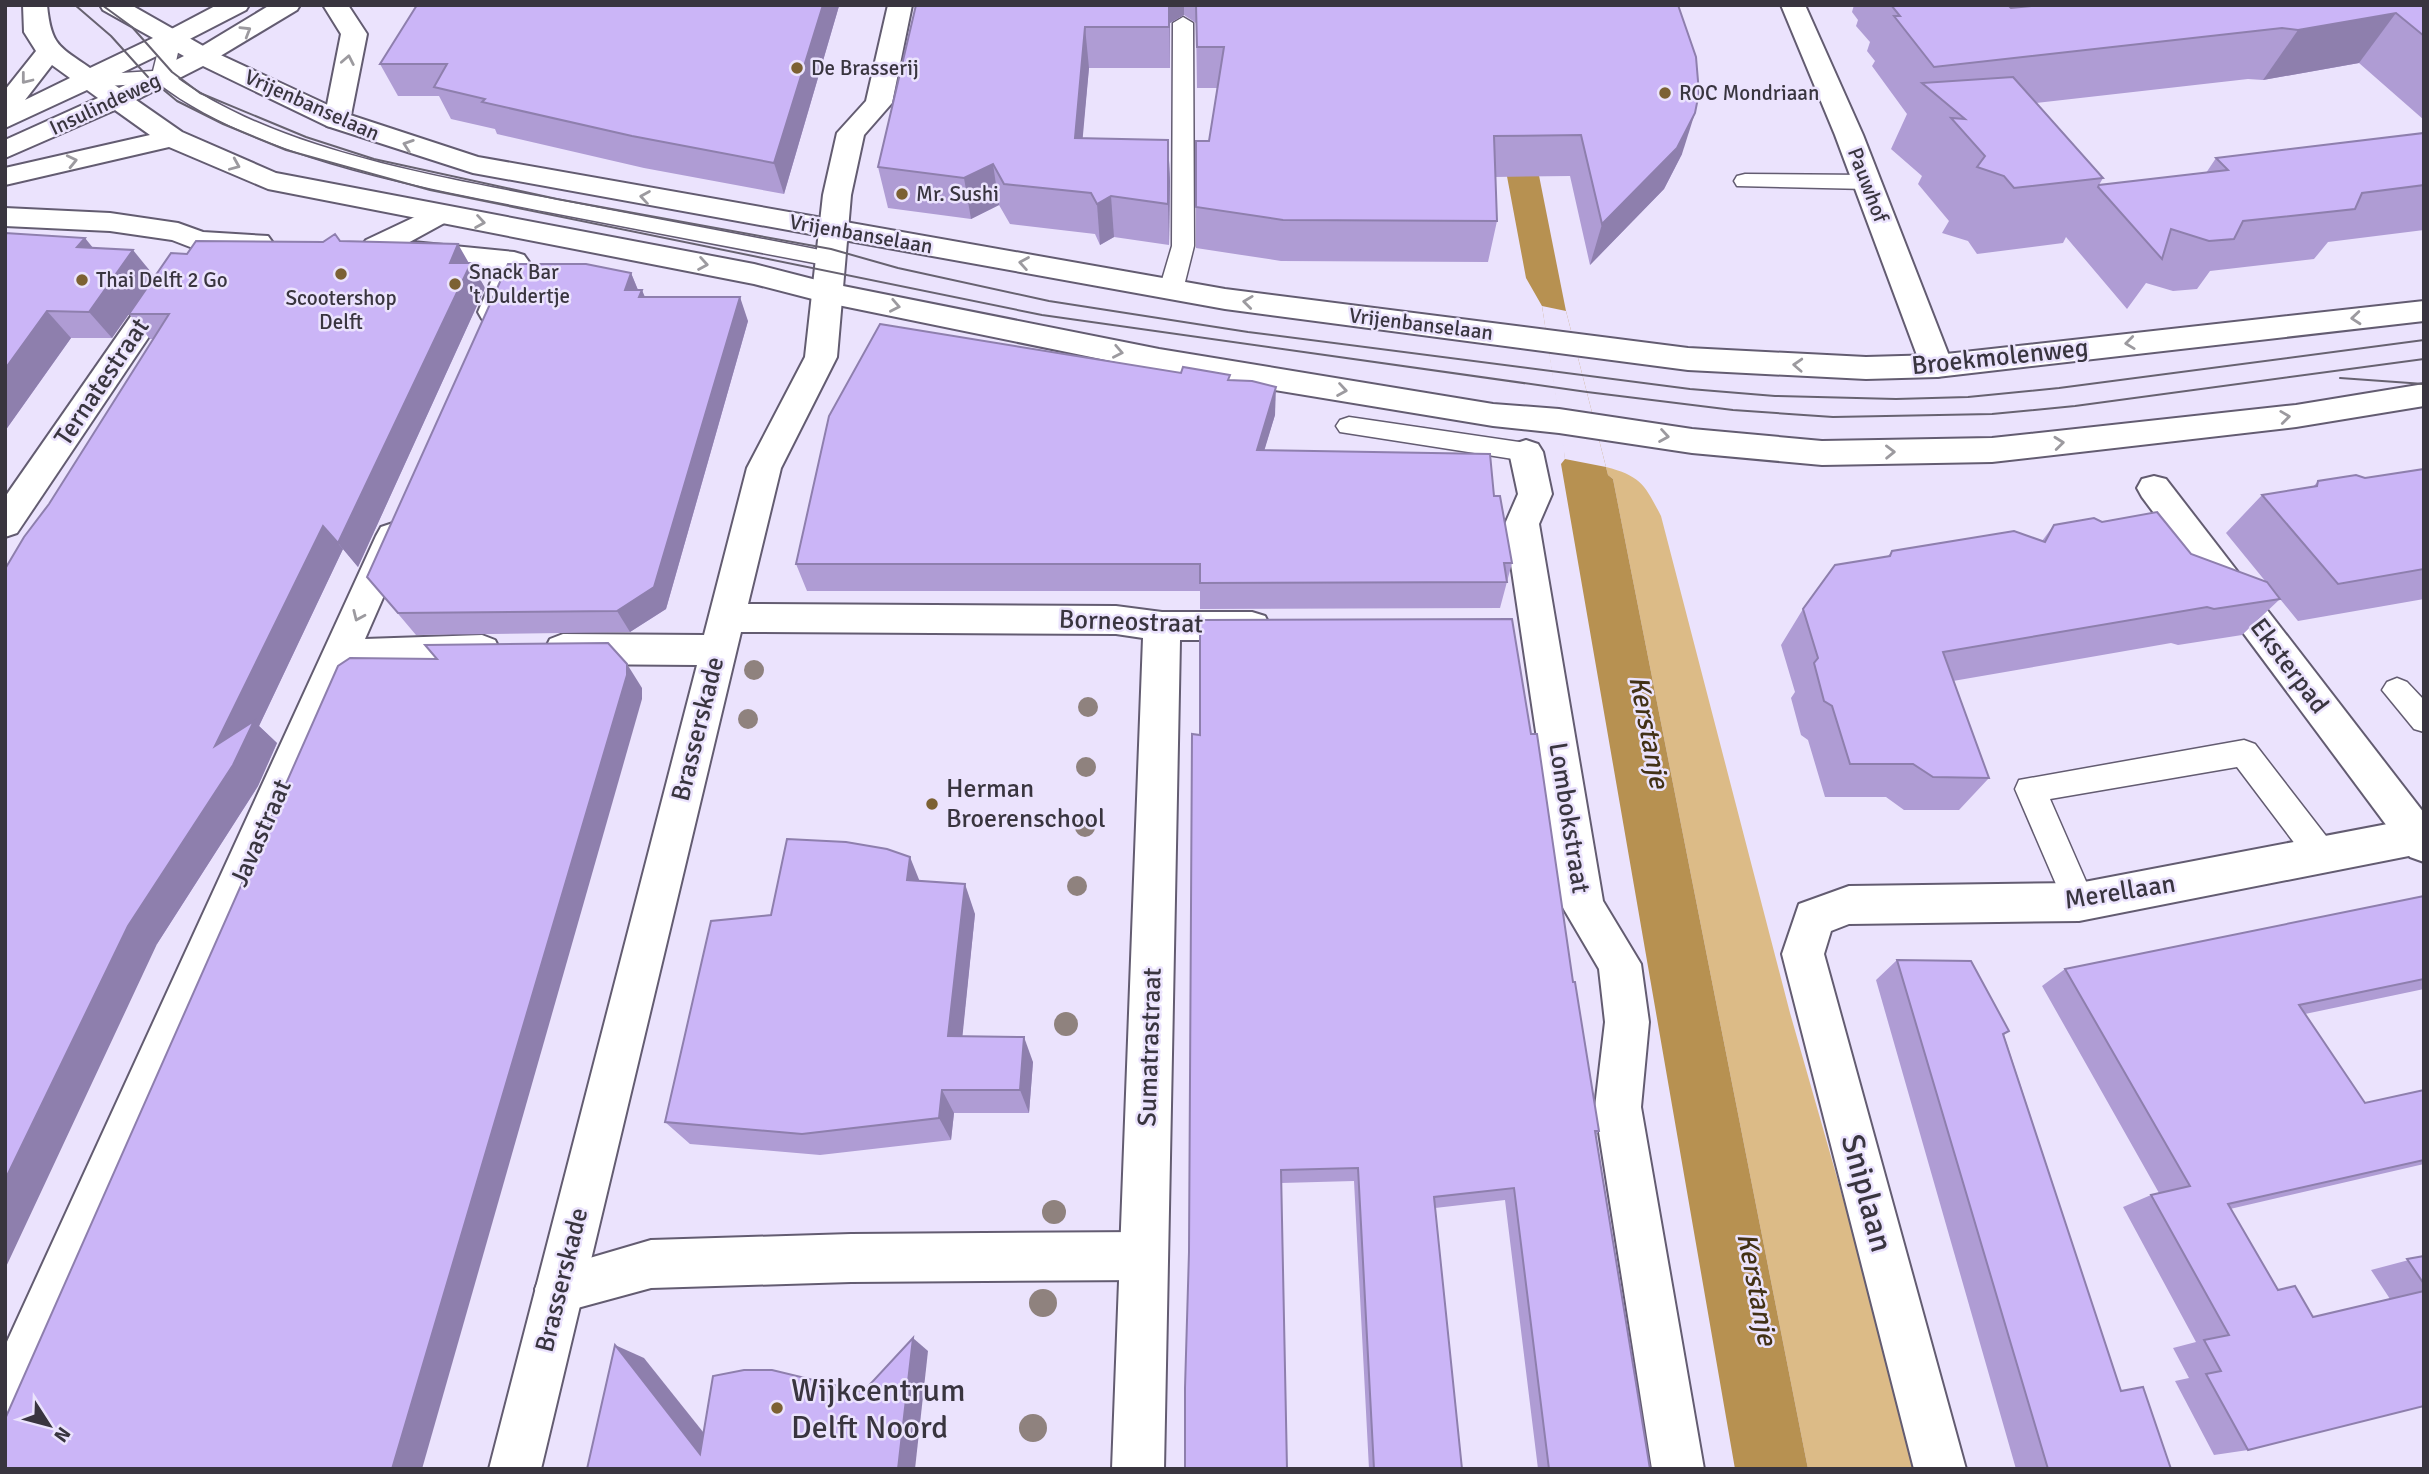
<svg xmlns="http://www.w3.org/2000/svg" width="2429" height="1474" font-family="Signika,sans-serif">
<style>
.green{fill:#dcbb87}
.water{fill:#b79151}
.pier{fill:#ebe3fd}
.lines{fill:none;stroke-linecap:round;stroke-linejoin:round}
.service-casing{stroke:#635c71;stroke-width:3}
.pedestrian-casing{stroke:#635c71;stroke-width:4}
.minor-casing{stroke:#635c71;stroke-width:4}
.secondary-casing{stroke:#635c71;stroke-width:4}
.service{fill:#fff;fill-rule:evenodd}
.pedestrian{fill:#fff;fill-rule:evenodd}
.minor{fill:#fff;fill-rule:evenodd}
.secondary{fill:#fff;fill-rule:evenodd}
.tram{stroke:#676270;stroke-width:2}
.tree{fill:#8f827e}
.wall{fill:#af9cd4}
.shaded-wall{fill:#8e7fad}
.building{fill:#cbb5f7;stroke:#8e7fad;stroke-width:2}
.oneway{stroke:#9c9a9f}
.poi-dot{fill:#7c6133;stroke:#ebe3fd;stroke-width:2.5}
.labels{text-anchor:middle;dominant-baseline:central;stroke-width:5;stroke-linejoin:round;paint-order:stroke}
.far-poi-label{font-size:21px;fill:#39353f;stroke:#ebe3fd;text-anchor:start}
.far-street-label{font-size:21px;fill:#39353f;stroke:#ebe3fd}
.street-label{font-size:26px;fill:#39353f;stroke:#ebe3fd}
.poi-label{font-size:26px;fill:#39353f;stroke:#ebe3fd;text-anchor:start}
.water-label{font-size:28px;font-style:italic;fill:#423115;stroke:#ebe3fd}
.near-street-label{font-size:32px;fill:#39353f;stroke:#ebe3fd}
.near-poi-label{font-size:32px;fill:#39353f;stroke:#ebe3fd;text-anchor:start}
</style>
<rect width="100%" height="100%" fill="#ebe3fd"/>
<path class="green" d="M1606 467C1641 476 1645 485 1661 516L1790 1013 1852 1230 1915 1469H1808L1613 479 1608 475Z"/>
<path class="water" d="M1475 5H1505L1566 311 1606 467 1608 475 1613 479 1808 1469H1735L1561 464 1565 459 1564 446 1542 306 1526 278Z"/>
<path class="pier" d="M1542 306 1566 311 1606 467 1565 459Z"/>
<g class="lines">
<defs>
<g id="service">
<path d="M1183 17 1193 23 1194 246 1183 290 1179 295 1171 298 1163 295 1159 290 1172 246 1173 23Z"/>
<path d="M171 33 181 39 173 75C271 149 434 176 553 199 646 217 738 234 830 252L838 254 841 259 838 264 830 266C736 248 642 230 548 212 427 188 257 159 158 83L89 87 82 85 79 81 82 77 89 75 153 71 161 39Z"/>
<path d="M1745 174 1867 175 1875 177 1878 182 1875 187 1867 189 1737 186 1734 181 1737 176Z"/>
<path d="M1349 417 1526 443 1535 445 1539 452 1535 459 1526 461 1340 432 1336 426 1340 420Z"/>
<path d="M2397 678 2407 682 2424 700V732L2414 729 2382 690 2387 682Z"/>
<path d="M2244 740 2255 744 2333 845 2338 855 2333 865 2322 869 2311 865 2237 767 2050 799 2095 902 2090 912 2079 917 2068 912 2015 789 2019 780Z"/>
</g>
<g id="pedestrian">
<path d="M2154 476 2166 479 2424 813V862L2410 857 2142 497 2137 488 2142 479Z"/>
<path d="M1144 1232 1161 1239 1168 1256 1161 1273 1144 1280 851 1282 651 1288 559 1313 542 1306 535 1289 542 1272 651 1240 851 1234Z"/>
</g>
<g id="minor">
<path d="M217 5H249L246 10 180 44 171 47 162 44 158 39 162 34Z"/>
<path d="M270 5H300L297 10 212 61 203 64 194 61 190 56 194 51Z"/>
<path d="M323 5H348L367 34 350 120 347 126 337 128 327 126 324 120 341 34Z"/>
<path d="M888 5H912L892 103 864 135 851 195 837 357 781 468 748 604 1116 606 1162 612H1252L1265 616 1270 626 1265 636 1252 640H1180L1164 1469H1112L1143 638 1116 634 741 632 541 1469H489L697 665 563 664 550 659 545 649 550 639 563 634 704 635 747 468 805 357 823 195 837 133 866 101Z"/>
<path d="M1781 5H1805L1863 135 1953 366 1948 374 1937 377 1926 374 1921 366 1835 135Z"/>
<path d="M438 206 448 209 452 215 448 221 406 244 413 242 514 252 524 255 529 262 504 319 493 322 482 319 478 312 496 270 413 260 403 258 398 251 402 246 376 256 366 254 361 247 366 240Z"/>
<path d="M5 208 110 213 178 223 203 232 268 236 273 243 268 250 258 252 198 250 172 240 110 231 5 226Z"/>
<path d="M170 273 181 276 185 283 17 533 5 537V497L159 276Z"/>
<path d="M1526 440 1538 444 1543 452 1552 494 1539 524 1603 901 1641 964 1649 1022 1641 1107 1704 1469H1652L1595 1107 1605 1022 1599 969 1562 906 1505 524 1518 494 1509 452 1514 444Z"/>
<path d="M393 523 405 527 410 536 365 639 482 635 495 640 500 650 495 660 482 665 352 669 23 1422 5 1429V1346L376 536 381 527Z"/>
<path d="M2424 817V853L2079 921 1849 924 1831 931 1824 954 1966 1469H1914L1782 954 1799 904 1849 886 2079 883Z"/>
</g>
<path id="secondary" d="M23 5H47C51 46 59 46 90 68L153 38 103 10 100 5H131L212 51 347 114 478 157 1225 289 1688 348 1866 357 1937 355 2424 301V321L1937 377 1866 379 1688 370 1225 309 473 173 327 126 203 66 136 100 182 132 276 173 754 264 828 283 1159 349 1493 404 1559 409 1692 429 1822 441 1992 438 2296 405 2424 384V406L2296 427 1992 462 1822 465 1692 453 1559 433 1493 426 1159 371 828 303 754 284 268 189 169 147 5 185V168L150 135 115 110 5 158V140L98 98 87 90 5 128V90L36 51 24 32ZM171 49 184 56 119 88 107 80ZM52 65 70 78 25 100Z"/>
</defs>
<use href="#service" class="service-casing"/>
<use href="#pedestrian" class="pedestrian-casing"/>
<use href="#minor" class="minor-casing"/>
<use href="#secondary" class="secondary-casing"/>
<use href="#service" class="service"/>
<use href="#pedestrian" class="pedestrian"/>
<use href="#minor" class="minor"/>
<use href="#secondary" class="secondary"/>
<g class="tram">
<path d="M75 5 111 36 148 77 177 101 223 124 286 150 430 190 1042 315 1587 392 1733 410 1833 417 1992 414 2075 406 2424 359"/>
<path d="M102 5 132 27 172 72 200 93 306 137 374 159 557 199 831 249 898 268 1049 301 1248 332 1690 389 1775 396 1896 399 1968 397 2059 388 2424 340"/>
<path d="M2340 378 2424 384"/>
</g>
</g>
<g class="tree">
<circle cx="754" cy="670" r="10"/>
<circle cx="1088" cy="707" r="10"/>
<circle cx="748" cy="719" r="10"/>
<circle cx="1086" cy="767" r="10"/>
<circle cx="1085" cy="827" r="10"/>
<circle cx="1077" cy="886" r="10"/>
<circle cx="1066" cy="1024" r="12"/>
<circle cx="1054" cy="1212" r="12"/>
<circle cx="1043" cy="1303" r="14"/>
<circle cx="1033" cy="1428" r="14"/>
</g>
<g class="wall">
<path d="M916 5H1678L1682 154 1664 189 1590 265 1570 176 1495 177 1497 221 1488 262 1281 261 1196 248V207L1209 141 1218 88H1197L1196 23 1184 15 1170 23V68H1089L1082 138 1168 140 1170 181 1169 245 1114 237 1100 245 1095 234 1010 224 999 205 971 219 888 208 878 167Z"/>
<path d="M1854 5H2008L2011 8 2424 5V120L2359 63 2263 80 2248 79 2036 103 2103 178 2099 185 2206 173 2216 158 2424 133V230L2328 242 2314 259 2210 271 2197 289 2173 291 2146 283 2127 309 2066 237 2063 243 1977 254 1968 241 1942 233 1949 221 1918 184 1922 176 1891 149 1907 114 1872 66 1875 61 1867 51 1870 42 1856 26 1858 20 1852 12Z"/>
<path d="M839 6 784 194 644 168 497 134 495 129 451 119 439 96H398L380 64Z"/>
<path d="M5 233 93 248 155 277 187 254 340 241 471 263 485 288 358 567 343 549 259 726 277 743 258 786 157 944 49 504 154 339H150L129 314 112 338H71L5 431Z"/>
<path d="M631 273 638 290 645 297 748 321 666 609 630 632 416 635 367 577Z"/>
<path d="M1230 380 1275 415 1264 450 1494 496 1512 563 1500 608 1200 609V591H807L796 564Z"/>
<path d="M2424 469V599L2298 621 2280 599 2242 635 2178 645 2171 643 1953 681 1989 778 1959 810H1904L1886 797H1825L1808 740 1801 735 1791 698 1795 692 1781 645 1803 609 1888 556 1892 551 2042 541 2054 525 2191 554 2266 582 2226 533 2262 495 2313 487 2318 481 2365 478Z"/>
<path d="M1531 734 1599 1131 1596 1135 1650 1469H1538L1505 1200 1435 1208 1462 1469H1369L1354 1181 1281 1183 1189 1252 1200 735Z"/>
<path d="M920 881 975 914 962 1036 1033 1062 1029 1113H954L951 1140 820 1155 690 1144 665 1122 771 915Z"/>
<path d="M2424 896V989L2305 1014 2365 1103 2424 1090V1164L2230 1209 2278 1290 2313 1317 2390 1299 2371 1270 2424 1256V1406L2248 1450 2214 1455 2175 1381 2189 1378 2173 1348 2196 1342 2123 1207 2151 1195 2159 1193 2042 986 2065 969Z"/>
<path d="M1897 960 2009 1031 2004 1035 2121 1391 2171 1469H2016L1876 980Z"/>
</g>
<g class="shaded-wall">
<path d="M823 5H839V6L784 194 774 163Z"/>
<path d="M1169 5H1184V15L1170 23V68Z"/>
<path d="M2396 13 2359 63 2263 80 2298 30Z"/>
<path d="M1085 27 1089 68 1079 179 1075 138Z"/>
<path d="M1695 113 1682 154 1664 189 1590 265 1602 224Z"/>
<path d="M1168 140 1170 181 1169 245 1168 204Z"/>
<path d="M993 164 999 205 971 219 964 178Z"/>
<path d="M1111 196 1114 237 1100 245 1097 204Z"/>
<path d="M85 238 107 265 77 247Z"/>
<path d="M458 244 470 265 471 263 485 288 358 567 338 543 450 263Z"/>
<path d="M133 250 155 277 112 338 89 312Z"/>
<path d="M631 273 640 295 642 290 652 314 625 290Z"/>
<path d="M740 297 748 321 666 609 630 632 617 611Z"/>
<path d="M47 311 71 338 5 431V369Z"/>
<path d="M1276 387 1275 415 1256 478 1257 450Z"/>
<path d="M323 526 343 549 259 726 277 743 258 786 157 944 5 1269V1180L215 746Z"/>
<path d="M627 664 642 688V699L422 1469H392Z"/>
<path d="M910 857 922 887 907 880Z"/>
<path d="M965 884 975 914 960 1060 948 1036Z"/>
<path d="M1024 1037 1033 1062 1029 1113 1020 1090Z"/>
<path d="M942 1090 954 1113 951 1140 939 1118Z"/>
<path d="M913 1338 928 1351 915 1469H898Z"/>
<path d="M615 1345 644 1358 727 1462 700 1454Z"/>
</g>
<g class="building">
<path d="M417 5H823L774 163 632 136 482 102 485 99 434 87 447 64H380Z"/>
<path d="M916 5H1169V27H1085L1075 138 1168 140V204L1111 196 1097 204 1091 193 1004 184 993 164 964 178 878 167Z"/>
<path d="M1196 5H1678L1696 57 1699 93 1695 113 1677 148 1602 224 1581 135 1494 136 1497 221 1283 220 1196 207V141H1209L1224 47H1197Z"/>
<path d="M1891 5H2008L2011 8 2042 5H2424V36L2396 13 2298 30 2282 28 1934 67 1894 16H1900Z"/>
<path d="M2013 77 2103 178 2014 188 2004 176 1977 167 1985 156 1951 118 1965 119 1922 83Z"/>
<path d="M2424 133V185L2362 193 2355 209 2243 221 2234 239 2209 241 2171 229 2162 259 2098 187 2099 185 2228 170 2216 158Z"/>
<path d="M5 233 85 238 77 247 133 250 89 312 47 311 5 369Z"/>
<path d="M335 234 340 241 458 244 450 263H471L338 543 323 526 215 746 254 721 233 765 128 926 5 1180V569L24 537 49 504 169 314H129L171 253 187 254 196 241 323 242Z"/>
<path d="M508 264H586L631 273 625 290H642L639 297H740L654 587 617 611 398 613 367 577Z"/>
<path d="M880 324 1181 373 1183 367 1230 375 1228 380 1252 381 1276 387 1257 450 1490 454 1494 496H1500L1512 563H1504L1507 582 1200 583V564H796L829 416Z"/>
<path d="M2424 469V569L2338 584 2262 495 2317 486 2318 481 2356 475 2365 478Z"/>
<path d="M2157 512 2191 554 2267 582 2280 599 2214 609 2207 607 1943 652 1989 778 1933 777 1913 764H1850L1832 706 1824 701 1814 663 1818 658 1803 609 1835 565 1890 556 1892 551 2014 531 2045 542 2054 525 2094 518 2102 522Z"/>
<path d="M1512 619 1531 734H1537L1573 982H1575L1599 1131H1595L1650 1469H1549L1514 1188 1434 1197 1462 1469H1374L1358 1168 1281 1170 1287 1469H1185V1388L1189 1252 1192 734 1200 735V620Z"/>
<path d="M608 643 627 664V675L392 1469H5V1419L338 666 350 658 437 659 425 645Z"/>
<path d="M787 839 846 842 887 849 910 857 907 880 965 884 948 1036 1024 1037 1020 1090H942L939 1118 802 1134 665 1122 711 921 771 915Z"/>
<path d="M2424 896V979L2299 1005 2365 1103 2424 1090V1160L2228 1204 2278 1290 2295 1286 2313 1317 2424 1291V1406L2248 1450 2206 1374 2221 1371 2204 1340 2229 1335 2151 1195 2190 1186 2065 969Z"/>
<path d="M1897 960 1971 961 2009 1031 2003 1034 2121 1391 2143 1387 2171 1469H2048Z"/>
<path d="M2424 1256V1284L2407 1259Z"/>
<path d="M913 1338 898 1469H587L615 1345 700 1454 713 1376 744 1370H772L863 1392Z"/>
</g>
<defs><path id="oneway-chevron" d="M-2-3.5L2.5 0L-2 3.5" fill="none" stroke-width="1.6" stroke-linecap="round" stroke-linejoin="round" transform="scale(1.75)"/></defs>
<g class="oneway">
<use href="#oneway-chevron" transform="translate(246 31) rotate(-31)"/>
<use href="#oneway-chevron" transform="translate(348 60) rotate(-79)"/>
<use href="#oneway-chevron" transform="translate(26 79) rotate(128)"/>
<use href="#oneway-chevron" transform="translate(408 145) rotate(-161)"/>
<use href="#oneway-chevron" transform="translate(72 161) rotate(-13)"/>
<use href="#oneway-chevron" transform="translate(235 165) rotate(23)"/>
<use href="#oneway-chevron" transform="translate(645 197) rotate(-171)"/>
<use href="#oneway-chevron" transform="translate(480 222) rotate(9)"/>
<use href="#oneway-chevron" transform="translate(1024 263) rotate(-170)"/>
<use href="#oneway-chevron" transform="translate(703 264) rotate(10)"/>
<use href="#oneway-chevron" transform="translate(1248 302) rotate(-173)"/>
<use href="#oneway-chevron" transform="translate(895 306) rotate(11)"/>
<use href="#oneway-chevron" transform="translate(2356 318) rotate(175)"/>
<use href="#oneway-chevron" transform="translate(2130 343) rotate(173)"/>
<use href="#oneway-chevron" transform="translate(1118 352) rotate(11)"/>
<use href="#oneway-chevron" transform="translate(1798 365) rotate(-177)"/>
<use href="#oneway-chevron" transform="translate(1342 390) rotate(9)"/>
<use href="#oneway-chevron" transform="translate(2285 417) rotate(-7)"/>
<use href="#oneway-chevron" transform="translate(1664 436) rotate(9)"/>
<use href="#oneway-chevron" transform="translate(2059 443) rotate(-6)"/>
<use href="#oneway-chevron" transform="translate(1890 452) rotate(-1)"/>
<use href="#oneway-chevron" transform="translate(358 616) rotate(114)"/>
</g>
<g class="poi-dot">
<circle cx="797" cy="68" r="7"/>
<circle cx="1665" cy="93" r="7"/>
<circle cx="902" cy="194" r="7"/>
<circle cx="341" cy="274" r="7"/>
<circle cx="82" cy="280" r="7"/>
<circle cx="455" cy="284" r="7"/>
<circle cx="932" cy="804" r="7"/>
<circle cx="777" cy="1408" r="7"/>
</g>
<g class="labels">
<g class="far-poi-label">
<text x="811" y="68">De Brasserij</text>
<text x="1679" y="93">ROC Mondriaan</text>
<text x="916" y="194">Mr. Sushi</text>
<text x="469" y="272">Snack Bar<tspan x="469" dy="24">'t Duldertje</tspan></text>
<text x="96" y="280">Thai Delft 2 Go</text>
<text x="341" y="298" text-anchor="middle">Scootershop<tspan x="341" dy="24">Delft</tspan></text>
</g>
<g class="far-street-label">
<text transform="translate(105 104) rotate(-25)">Insulindeweg</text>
<text transform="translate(312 105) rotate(24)">Vrijenbanselaan</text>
<text transform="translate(1868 185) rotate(69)">Pauwhof</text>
<text transform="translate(861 234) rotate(10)">Vrijenbanselaan</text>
<text transform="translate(1421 324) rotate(7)">Vrijenbanselaan</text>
</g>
<g class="street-label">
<text transform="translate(2000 357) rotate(-6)">Broekmolenweg</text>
<text transform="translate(102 382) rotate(-56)">Ternatestraat</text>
<text transform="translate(1131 622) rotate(2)">Borneostraat</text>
<text transform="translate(2289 666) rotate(53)">Eksterpad</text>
<text transform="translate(698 729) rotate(-76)">Brasserskade</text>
<text transform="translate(1569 818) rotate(81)">Lombokstraat</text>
<text transform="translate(261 833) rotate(-66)">Javastraat</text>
<text transform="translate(2120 892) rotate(-9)">Merellaan</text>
<text transform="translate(1150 1047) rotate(-88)">Sumatrastraat</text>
<text transform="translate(562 1280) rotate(-76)">Brasserskade</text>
</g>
<g class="poi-label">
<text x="946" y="789">Herman<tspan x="946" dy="30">Broerenschool</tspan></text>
</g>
<g class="water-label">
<text transform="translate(1649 732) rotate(79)">Kerstanje</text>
<text transform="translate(1757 1289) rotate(79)">Kerstanje</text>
</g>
<g class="near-street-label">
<text transform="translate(1867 1193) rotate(75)">Sniplaan</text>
</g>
<g class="near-poi-label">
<text x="791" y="1390">Wijkcentrum<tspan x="791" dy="37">Delft Noord</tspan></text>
</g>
</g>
<rect width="2429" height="1474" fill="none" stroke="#39353f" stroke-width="14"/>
<g transform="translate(49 1425) rotate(126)" stroke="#ebe3fd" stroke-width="5" paint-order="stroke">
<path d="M0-5L12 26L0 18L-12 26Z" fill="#39353f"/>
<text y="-10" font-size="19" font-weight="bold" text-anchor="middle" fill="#39353f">N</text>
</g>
</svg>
